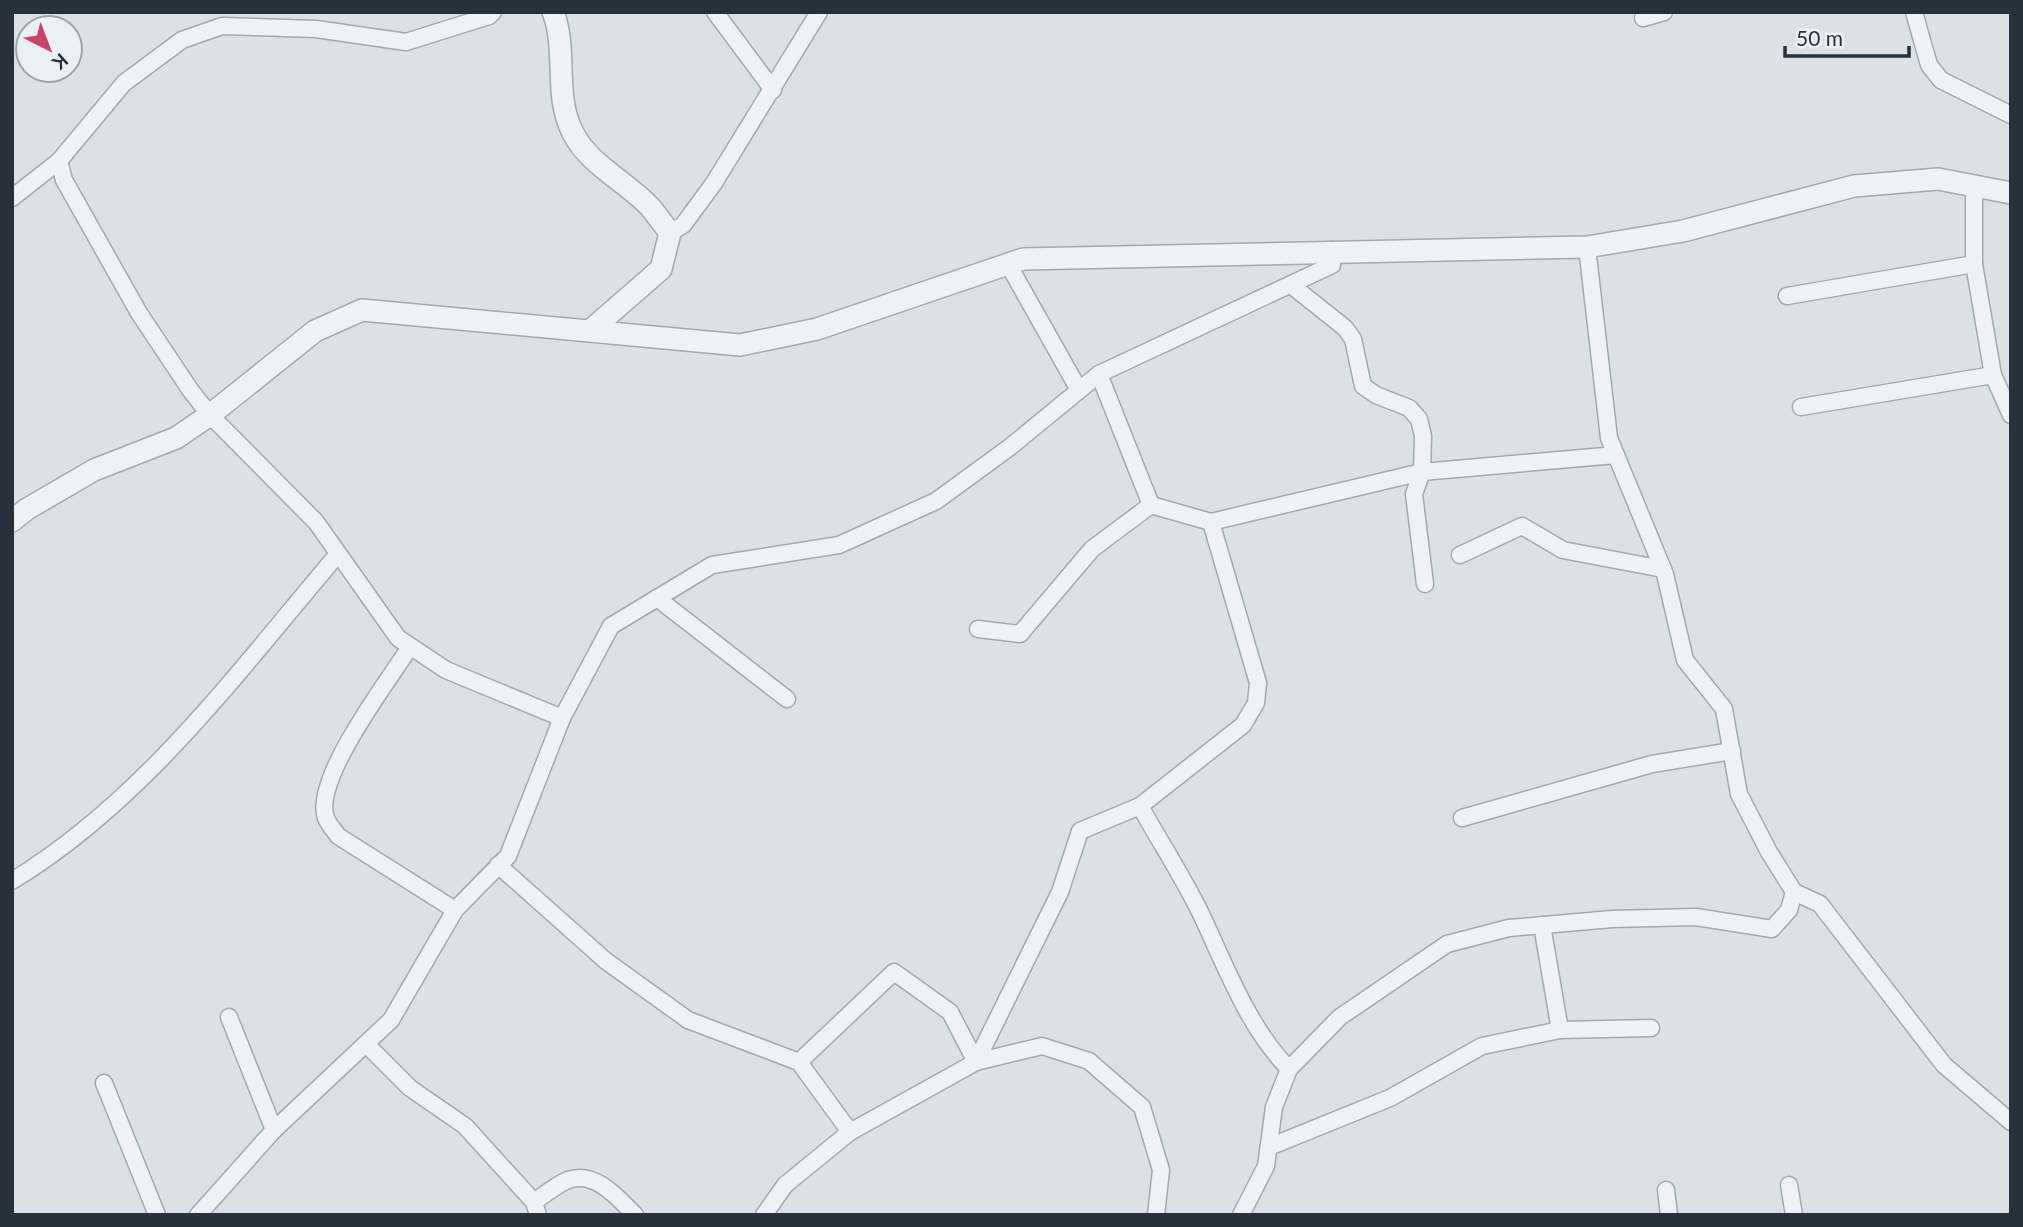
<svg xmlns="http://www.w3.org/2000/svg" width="2023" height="1227" font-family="Lato,sans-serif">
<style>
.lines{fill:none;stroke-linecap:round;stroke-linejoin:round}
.minor-casing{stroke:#a2a9af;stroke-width:19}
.tertiary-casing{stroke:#a2a9af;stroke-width:24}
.minor{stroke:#eff1f4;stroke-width:16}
.tertiary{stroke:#eff1f4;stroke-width:21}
</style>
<rect width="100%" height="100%" fill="#dce1e6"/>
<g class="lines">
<defs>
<g id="minor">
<path d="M715 12 773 90"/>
<path d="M1914 12 1929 65 1941 80 2011 115"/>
<path d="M1643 18 1664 12"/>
<path d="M59 161 64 180 139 313 191 391 210 415 316 522 398 638 446 670 562 718"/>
<path d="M1974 185V264L1993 375 2011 415"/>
<path d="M12 198 59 161 124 83 182 40 222 26 316 29 406 42 489 16 493 12"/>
<path d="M670 233 683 225 714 183 819 12"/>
<path d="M1008 264 1079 390"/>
<path d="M1291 285 1345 328 1353 339 1363 386 1376 395 1409 408 1419 419 1423 436 1422 472 1414 494 1425 584"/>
<path d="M1787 296 1974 264"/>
<path d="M1099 374 1151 505"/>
<path d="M1801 407 1993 375"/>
<path d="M1460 555 1522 526 1563 550 1663 569"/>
<path d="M657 598 787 699"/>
<path d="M978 629 1020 634 1092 549 1151 505 1211 522 1422 472 1616 455"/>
<path d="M410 647C389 680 312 780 326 818 328 824 335 831 338 836L455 910"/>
<path d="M1140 806C1160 842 1183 877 1201 914 1226 967 1248 1027 1289 1069"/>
<path d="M1462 818 1652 764 1732 751"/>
<path d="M498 865 606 961 688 1020 799 1062 850 1132"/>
<path d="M12 881C145 800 239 670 338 554"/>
<path d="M1794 892 1820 904 1944 1065 2011 1122"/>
<path d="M1542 925 1560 1030"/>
<path d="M229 1017 274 1130"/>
<path d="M366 1044 410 1088 465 1126 534 1202 538 1215"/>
<path d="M799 1062 894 972 950 1012 976 1062 1060 892 1080 831 1140 806 1243 725 1256 703 1258 683 1211 522"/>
<path d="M104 1083 157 1215"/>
<path d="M1269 1147 1390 1098 1482 1046 1560 1030 1651 1028"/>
<path d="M1789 1185 1794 1215"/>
<path d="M1666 1190 1669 1215"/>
<path d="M534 1202C544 1195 556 1185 568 1180 595 1170 618 1198 635 1215"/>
<path d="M198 1215 274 1130 391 1020 455 910 508 856 562 718 611 626 712 565 839 545 936 501 1010 447 1099 374 1332 265V250"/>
<path d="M764 1215 785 1185 850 1132 976 1062 1042 1046 1089 1061 1142 1107 1161 1170 1156 1215"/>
<path d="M1241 1215 1266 1166 1274 1107 1289 1069 1340 1017 1447 944 1509 928 1612 919 1696 917 1772 929 1789 910 1794 892 1769 852 1739 794 1724 709 1685 660 1665 574 1609 438 1587 247"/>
</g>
<g id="tertiary">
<path d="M553 12C568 50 553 95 573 133 589 165 627 182 650 207 657 215 663 224 670 233L661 269 592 329"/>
<path d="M12 521 27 509 94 470 176 438 210 415 315 331 362 310 740 345 817 329 1023 259 1587 247 1683 231 1854 186 1938 179 2011 193"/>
</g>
</defs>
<use href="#minor" class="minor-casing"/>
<use href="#tertiary" class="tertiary-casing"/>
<use href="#minor" class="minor"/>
<use href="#tertiary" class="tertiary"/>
</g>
<rect width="2023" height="1227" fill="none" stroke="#27313b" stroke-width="28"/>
<g transform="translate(49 49) rotate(138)"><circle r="33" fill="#ebf0f4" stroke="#9da4aa" stroke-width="2"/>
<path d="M0-5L12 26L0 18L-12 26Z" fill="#c84468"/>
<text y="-10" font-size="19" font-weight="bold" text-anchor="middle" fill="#27313b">K</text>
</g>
<path d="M1785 46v10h124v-10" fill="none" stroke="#27313b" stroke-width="3.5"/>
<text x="1796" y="46" font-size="21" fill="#27313b" stroke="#ebf0f4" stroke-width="5" paint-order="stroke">50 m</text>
</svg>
